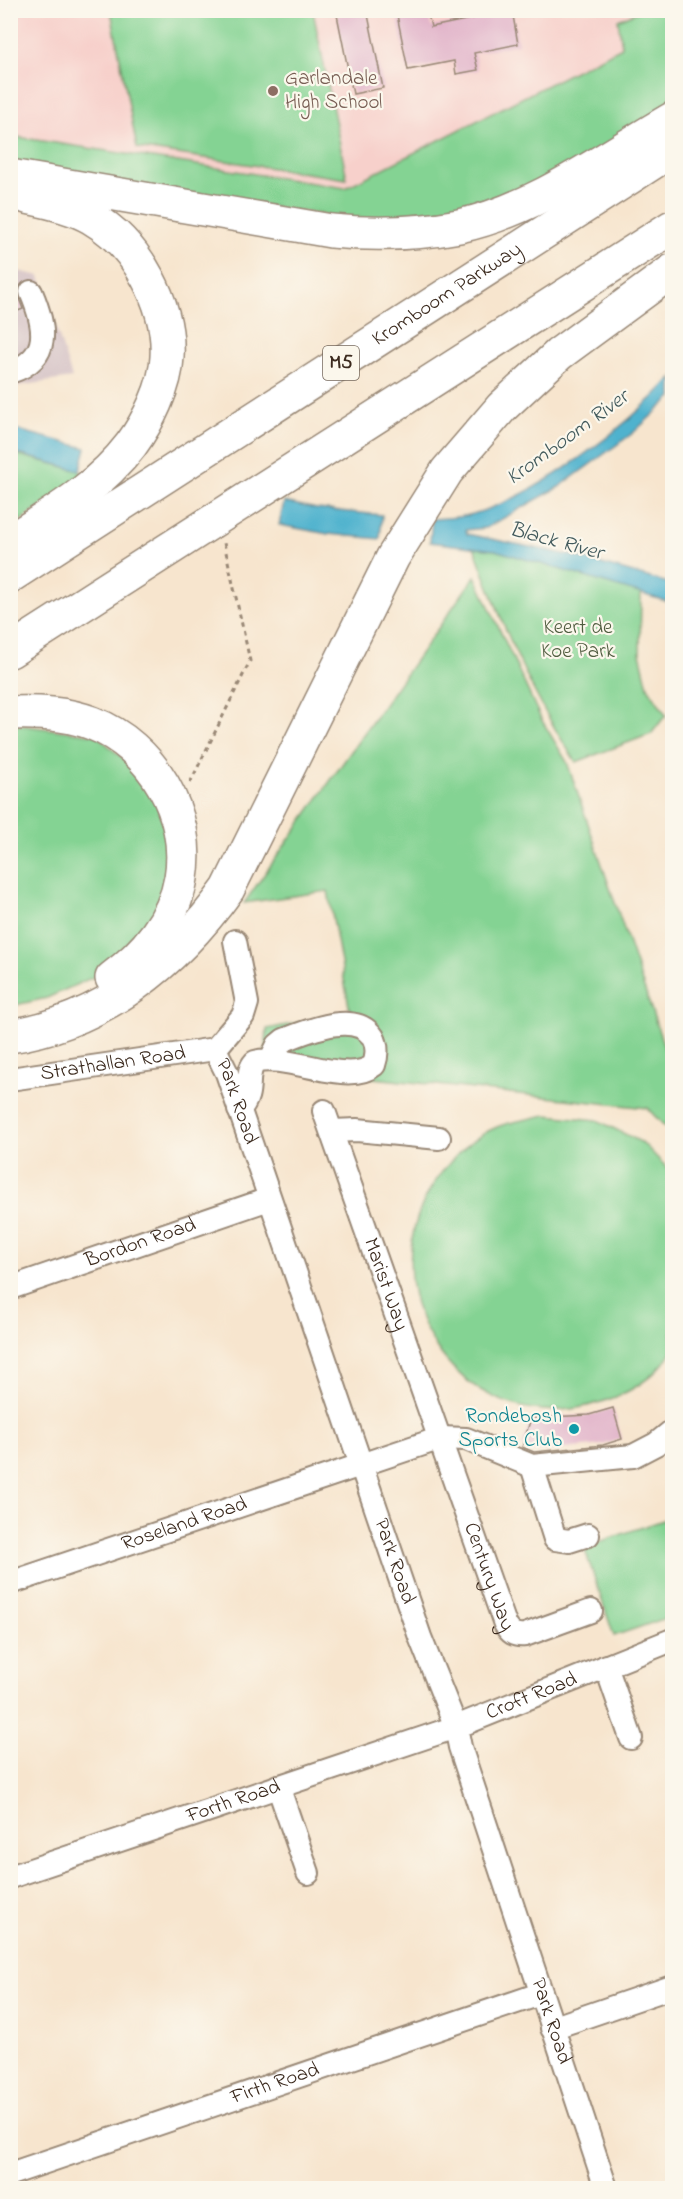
<svg xmlns="http://www.w3.org/2000/svg" width="683" height="2199" font-family="'Indie Flower',sans-serif">
<style>
.built{fill:#f7d0cb}
.industrial{fill:#d2bec2}
.green{fill:#84d393;stroke:#607e58;stroke-width:1.5}
.water{fill:#4fb2ce;stroke:#456e76;stroke-width:1.5}
.building{fill:#e1b2c9}
.lines{fill:none;stroke-linecap:round;stroke-linejoin:round}
.minor-casing{stroke:#998876;stroke-width:26}
.highway-casing{stroke:#998876;stroke-width:36}
.path{stroke:#998876;stroke-width:3;stroke-dasharray:4.5 4.5;stroke-linecap:butt}
.minor{stroke:#fff;stroke-width:22}
.highway{stroke:#fff;stroke-width:33}
.education-dot{fill:#8d6e63;stroke:#fbf7ec;stroke-width:2}
.culture-dot{fill:#0f9aa8;stroke:#fbf7ec;stroke-width:2}
.labels{text-anchor:middle;dominant-baseline:central;stroke-width:4.5;stroke-linejoin:round;paint-order:stroke}
.shield{fill:#fbf7ec;stroke:#75685c;stroke-width:1.5}
.shield-label{font-size:20px;font-weight:bold;fill:#3b2a1e}
.education-label{font-size:21px;fill:#785e54;stroke:#fbf7ec;text-anchor:start}
.street-label{font-size:21px;fill:#3b2a1e;stroke:#fbf7ec}
.park-label{font-size:21px;fill:#515d41;stroke:#fbf7ec}
.culture-label{font-size:21px;fill:#0d838f;stroke:#fbf7ec;text-anchor:end}
.water-label{font-size:22px;font-style:italic;fill:#425a5c;stroke:#fbf7ec}
</style>
<rect width="100%" height="100%" fill="#fbf7ec"/>
<filter id="ink" filterUnits="userSpaceOnUse"><feTurbulence type="fractalNoise" baseFrequency=".0167" numOctaves="2"/><feDisplacementMap in="SourceGraphic" scale="12" xChannelSelector="R" yChannelSelector="G"/><feConvolveMatrix kernelMatrix="1 2 1 2 8 2 1 2 1" color-interpolation-filters="sRGB"/></filter>
<filter id="wash" filterUnits="userSpaceOnUse"><feTurbulence type="fractalNoise" baseFrequency=".008" numOctaves="4" result="noise"/><feDisplacementMap in="SourceGraphic" scale="24" xChannelSelector="R" yChannelSelector="G"/><feGaussianBlur stdDeviation="1.35" result="paint"/><feColorMatrix in="noise" values="0 0 0 0 0 0 0 0 0 0 0 0 0 0 0 0 0 1.4 0 .05"/><feComposite in="paint" operator="in"/></filter>
<g filter="url(#wash)">
<rect width="100%" height="100%" fill="#f7e5ce"/>
<path class="built" d="M10 11H639L618 20 622 47 345 188 11 136Z"/>
<path class="industrial" d="M10 269 40 276 72 378 11 387Z"/>
<g class="green">
<path d="M111 11H313L347 179 137 148Z"/>
<path d="M639 11H672V105L563 172 477 210 382 224 11 166 10 136 345 188 622 47 618 20Z"/>
<path d="M11 453 80 471 85 477 11 527Z"/>
<path d="M474 547 495 550 641 593 640 653 648 687 666 715 651 734 576 762C528 691 503 626 474 547Z"/>
<path d="M475 576 541 719 567 762 672 1070V1134L647 1108 264 1066 267 1029 350 1012 328 891 244 903Z"/>
<path d="M11 724 96 735 151 783 171 851 159 909 100 974 47 998 11 1006Z"/>
<path d="M546 1115 597 1120 643 1143 672 1173V1352C653 1381 623 1397 591 1405 458 1441 359 1286 439 1176 453 1157 474 1136 497 1127 512 1121 530 1119 546 1115Z"/>
<path d="M672 1517V1616L614 1636 584 1547Z"/>
</g>
<g class="water">
<path d="M672 378V397L633 433 559 487 486 528 466 530 467 534 574 556 672 584V603L495 550 430 542 432 519C446 518 459 518 473 514 540 495 625 428 672 378Z"/>
<path d="M10 428 86 448 80 471 11 452Z"/>
<path d="M284 502 317 509 382 515 380 539 328 534 279 525Z"/>
</g>
<g id="blocks">
<g class="building">
<path d="M336 10H367L383 88 353 94Z"/>
<path d="M396 10H427L431 27 481 17 480 10H512L518 44 474 53 478 70 456 74 454 61 408 70Z"/>
<path d="M10 267 19 286 18 296 23 309 10 314Z"/>
<path d="M613 1408 622 1439 603 1445 534 1452 522 1447 531 1418 589 1415Z"/>
</g>
</g>
</g>
<g filter="url(#ink)">
<use href="#blocks" fill-opacity="0" stroke="#998876" stroke-width="1.5"/>
<g class="lines">
<defs>
<g id="minor">
<path d="M10 372C53 358 45 325 31 292"/>
<path id="s1" d="M215 1049 227 1073 420 1637 456 1727 460 1747 606 2188"/>
<path d="M215 1049 243 1016 247 1003 235 941"/>
<path id="s2" d="M10 1079 215 1049"/>
<path d="M239 1110C256 1092 243 1075 255 1062 285 1052 347 1087 374 1065 377 1056 378 1046 373 1037 355 1010 308 1031 284 1040L278 1045 271 1059"/>
<path id="s3" d="M324 1111 505 1624C510 1633 514 1636 525 1635L591 1611"/>
<path d="M332 1131 357 1130 439 1138"/>
<path id="s4" d="M10 1288 269 1199"/>
<path d="M532 1466 555 1539 569 1541 588 1535"/>
<path id="s5" d="M10 1583 441 1438 466 1439 532 1466 633 1456 656 1444 672 1431"/>
<path d="M606 1666 631 1738"/>
<path d="M278 1786 308 1873"/>
<path id="s6" d="M10 1877 456 1727 672 1640"/>
<path d="M552 2028 672 1987"/>
<path id="s7" d="M10 2174 540 1994"/>
</g>
<g id="highway">
<path d="M10 176 331 231C374 235 417 234 459 226 533 211 608 156 672 119"/>
<path d="M10 541C54 513 99 487 131 445 148 422 166 386 167 357 170 305 137 244 92 218 75 207 47 201 27 197"/>
<path id="s8" d="M10 576 672 150"/>
<path d="M10 651 672 227"/>
<path d="M10 713C38 712 66 713 92 723 152 746 192 814 181 878 174 920 145 954 112 978"/>
<path d="M10 1036C103 1022 175 963 228 889L393 557 447 471 502 407 559 354 672 271"/>
</g>
</defs>
<use href="#minor" class="minor-casing"/>
<use href="#highway" class="highway-casing"/>
<path class="path" d="M190 783 250 661 224 543"/>
<use href="#minor" class="minor"/>
<use href="#highway" class="highway"/>
</g>
</g>
<circle class="education-dot" cx="273" cy="91" r="6"/>
<circle class="culture-dot" cx="574" cy="1429" r="6"/>
<g class="labels">
<rect class="shield" x="323" y="346" width="36" height="34" rx="4.5"/>
<g class="shield-label">
<text x="341" y="363">M5</text>
</g>
<g class="education-label">
<text x="285" y="79">Garlandale<tspan x="285" dy="24">High School</tspan></text>
</g>
<g class="street-label">
<text stroke="none"><textPath href="#s8" startOffset="520">Kromboom Parkway</textPath></text>
<text stroke="none"><textPath href="#s2" startOffset="104">Strathallan Road</textPath></text>
<text stroke="none"><textPath href="#s1" startOffset="57">Park Road</textPath></text>
<text stroke="none"><textPath href="#s4" startOffset="138">Bordon Road</textPath></text>
<text stroke="none"><textPath href="#s3" startOffset="184">Marist Way</textPath></text>
<text stroke="none"><textPath href="#s5" startOffset="184">Roseland Road</textPath></text>
<text stroke="none"><textPath href="#s1" startOffset="543">Park Road</textPath></text>
<text stroke="none"><textPath href="#s3" startOffset="494">Century Way</textPath></text>
<text stroke="none"><textPath href="#s6" startOffset="552">Croft Road</textPath></text>
<text stroke="none"><textPath href="#s6" startOffset="236">Forth Road</textPath></text>
<text stroke="none"><textPath href="#s1" startOffset="1029">Park Road</textPath></text>
<text stroke="none"><textPath href="#s7" startOffset="280">Firth Road</textPath></text>
</g>
<g class="park-label">
<text x="578" y="628">Keert de<tspan x="578" dy="24">Koe Park</tspan></text>
</g>
<g class="culture-label">
<text x="562" y="1417">Rondebosh<tspan x="562" dy="24">Sports Club</tspan></text>
</g>
<g class="water-label">
<text transform="translate(568 438) rotate(-36)">Kromboom River</text>
<text transform="translate(556 542) rotate(15)">Black River</text>
</g>
</g>
<rect width="683" height="2199" fill="none" stroke="#fbf7ec" stroke-width="36"/>
</svg>
